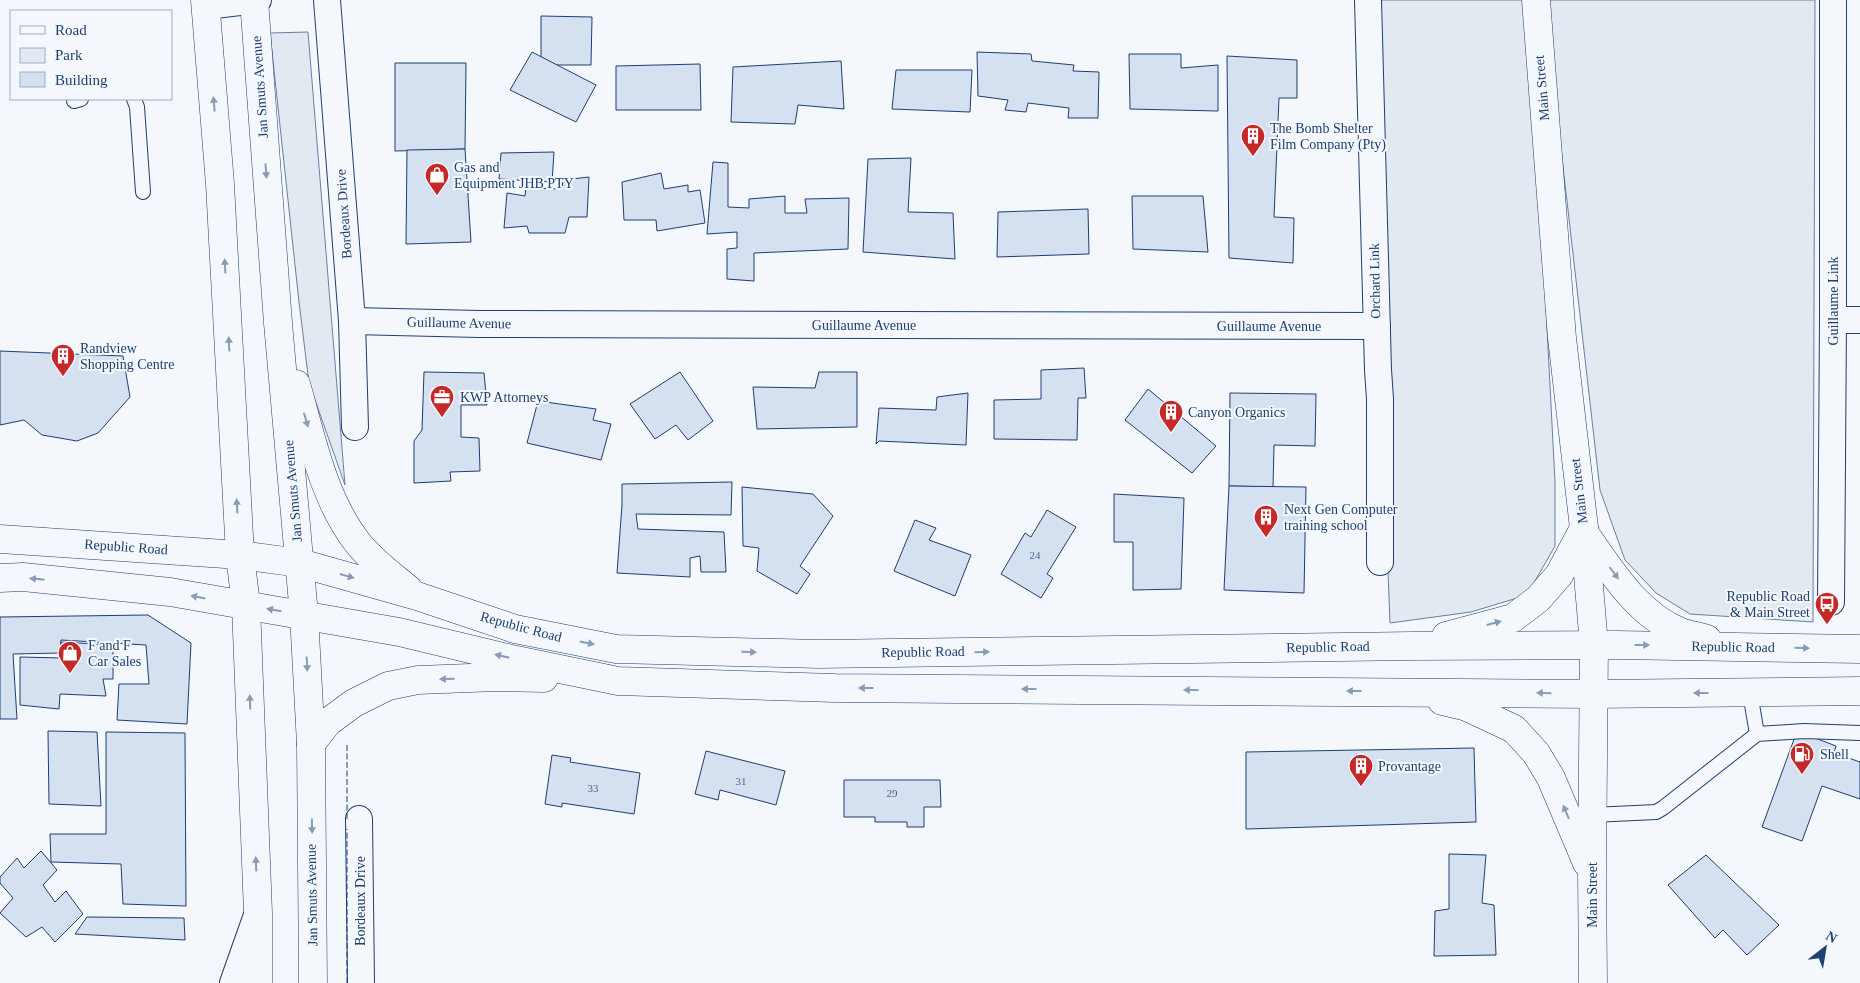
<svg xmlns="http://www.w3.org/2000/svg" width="1860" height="983" font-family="Georgia,serif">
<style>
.green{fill:#e3e9f0;stroke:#687fa3}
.building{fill:#d5e0f0;stroke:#1d3f73}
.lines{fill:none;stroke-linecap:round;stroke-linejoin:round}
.lane-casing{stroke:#1d3f73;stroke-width:16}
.street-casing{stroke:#1d3f73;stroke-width:28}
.secondary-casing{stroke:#1d3f73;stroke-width:29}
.lane{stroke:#f4f7fb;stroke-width:14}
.street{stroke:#f4f7fb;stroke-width:26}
.secondary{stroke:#f4f7fb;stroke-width:28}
.fence{stroke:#1d3f73;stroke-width:1;stroke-dasharray:6 2.5;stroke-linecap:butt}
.oneway{fill:#889bb7}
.labels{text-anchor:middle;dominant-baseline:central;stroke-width:4;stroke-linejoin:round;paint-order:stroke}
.number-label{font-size:11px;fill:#4b6792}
.street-label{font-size:14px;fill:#1d3f73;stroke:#f4f7fb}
.poi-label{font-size:14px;fill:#1d3f73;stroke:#f4f7fb;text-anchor:start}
</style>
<rect width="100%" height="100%" fill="#f4f7fb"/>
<g class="green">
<path d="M1366 0H1530L1555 482V546L1527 595 1471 612 1390 623Z"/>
<path d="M1544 0H1815L1813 622 1690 614 1656 593 1625 560 1600 490Z"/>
<path d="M308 32 345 485 309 383 299 302 270 33Z"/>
</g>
<g class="building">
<path d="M541 16 592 17 591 65H556L541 57Z"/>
<path d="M532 52 596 85 576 122 510 90Z"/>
<path d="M977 52 1031 54 1032 61 1074 65 1073 71 1099 72 1098 118H1068L1069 108 1028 103 1026 112 1005 110 1008 100 978 96Z"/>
<path d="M1129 54H1181V68L1218 65V111L1130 109Z"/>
<path d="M1227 56 1297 60V98H1279L1274 217 1294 218 1293 263 1229 258Z"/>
<path d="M841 61 844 109 798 105 795 124 731 122 733 67Z"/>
<path d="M395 63H466L465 149 395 151Z"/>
<path d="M700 64 701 110H616V66Z"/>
<path d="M896 70H972L970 112 892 109Z"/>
<path d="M465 149 471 242 406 244 407 150Z"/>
<path d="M554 152 552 182 499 179 501 153Z"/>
<path d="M911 158 908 212 953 213 955 259 863 252 868 159Z"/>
<path d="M713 162 728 163V207L749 208V199L785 196V213H807L805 199 849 198 848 249 754 253V281L727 279V249L737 248V232L707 234Z"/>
<path d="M661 173 664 189 688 185V192L700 190 705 223 657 231 656 220H624L622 182Z"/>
<path d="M589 177 587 217H569L565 233H529L527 226 504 228 507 193 525 196 526 188 562 189 563 180Z"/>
<path d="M1132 196H1203L1208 252 1133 249Z"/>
<path d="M1088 209 1089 254 997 257 998 212Z"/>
<path d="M0 351 123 356 130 397 98 433 77 441 42 435 24 420 0 425Z"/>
<path d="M1084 368 1086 398H1078L1077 440 994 439V400L1041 399V370Z"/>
<path d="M424 372 484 373 487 405H461V437L479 438 480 471 450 472 451 481 414 483V441L422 430Z"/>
<path d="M680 372 713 421 688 440 676 425 655 439 630 404Z"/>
<path d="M819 372H857V427L757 429 753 387 815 388Z"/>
<path d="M1148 389 1216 446 1192 473 1125 420Z"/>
<path d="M968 393 966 445 879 441 876 444 879 408 936 410 937 397Z"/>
<path d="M1230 393 1316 394 1315 446 1274 445 1273 487 1229 486Z"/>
<path d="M538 401 596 409 593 420 611 424 601 460 527 443Z"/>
<path d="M732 482 731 515 636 514 638 529 724 532 726 572H701L700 556 690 558V577L617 573 622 505V484Z"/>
<path d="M1229 486 1306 487 1304 593 1224 590Z"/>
<path d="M742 487 813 494 833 516 800 566 810 574 797 594 757 571 759 548 743 546Z"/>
<path d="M1114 494 1184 498 1181 589 1133 590V542H1114Z"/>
<path d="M1047 510 1076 527 1047 574 1053 578 1041 598 1001 574 1025 533 1031 537Z"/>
<path d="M915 520 936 528 929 540 971 555 955 596 894 571Z"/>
<path d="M148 615 191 643 187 724 117 720 119 684H149L146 645 61 640 60 653 13 654 17 719H0V617Z"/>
<path d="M61 642 113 645V679H103L106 696 60 694 59 709 20 705V657L62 658Z"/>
<path d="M48 731 97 732 101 806 49 804Z"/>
<path d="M1797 731 1836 746 1834 753 1860 762V799L1822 786 1802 841 1762 827Z"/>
<path d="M106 732 185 733 186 906 123 904 121 864 51 862 50 834H106Z"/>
<path d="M1474 748 1476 822 1246 829V752Z"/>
<path d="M706 751 785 771 776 805 720 790 718 800 695 794Z"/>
<path d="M552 755 571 758 570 762 640 773 634 814 562 803V807L545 804Z"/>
<path d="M844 780H940L941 807H924V827H907V822H875V817H844Z"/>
<path d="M41 851 57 870 43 885 55 902 66 891 83 914 55 942 42 927 26 937 0 913 13 898 0 883V877L17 858 24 868Z"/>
<path d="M1449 854 1486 855 1482 903 1494 905 1496 955 1434 956 1435 911 1449 909Z"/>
<path d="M1706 855 1779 925 1747 955 1723 930 1715 938 1668 885Z"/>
<path d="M87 917 184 918 185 940 75 934Z"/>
</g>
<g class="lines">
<defs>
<g id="lane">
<path d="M134 99 137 107 143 192"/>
<path d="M74 101 81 99"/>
<path d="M1750 693 1757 734"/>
<path d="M1592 815 1656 812 1663 808 1757 734 1804 731 1860 733"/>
</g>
<g id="street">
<path d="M327 0 352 321 355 427"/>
<path d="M1368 0 1378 370 1380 399V562"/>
<path d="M206 6 258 0"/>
<path d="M1833 320H1860"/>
<path d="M352 321 479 324 1377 326"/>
<path d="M1831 602 1833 320V0"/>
<path d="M359 819 361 983"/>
<path d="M233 983 256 918"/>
</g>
<g id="secondary">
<path d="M205 0 220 184 240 555 246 605 258 913V983"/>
<path d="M254 0 278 323 304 615 311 744 313 983"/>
<path d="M1536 0 1562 338 1584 528 1594 645 1592 873 1593 983"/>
<path d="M296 384C311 436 323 498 357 542 371 560 390 574 408 589"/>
<path d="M1585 534C1611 570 1637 615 1681 632 1689 635 1698 636 1707 639"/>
<path d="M0 539 240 555 300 563 417 596 515 629 616 649 819 654 1413 646 1617 645 1860 649"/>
<path d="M0 578 23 577 170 592 399 632 516 660 618 681 835 688 1593 694 1860 691"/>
<path d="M1446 636 1513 618 1538 599 1559 575 1584 528"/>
<path d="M1442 701 1467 707 1514 729 1536 753 1551 778 1587 863"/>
<path d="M311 744 328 722 354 703 388 686 418 680 496 677 544 678"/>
</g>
</defs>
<use href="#lane" class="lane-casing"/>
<use href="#street" class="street-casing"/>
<use href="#secondary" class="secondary-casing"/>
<use href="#lane" class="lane"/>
<use href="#street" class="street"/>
<use href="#secondary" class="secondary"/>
<g class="fence">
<path d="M347 819V744"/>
<path d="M347 983V829"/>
</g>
</g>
<defs><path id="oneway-solid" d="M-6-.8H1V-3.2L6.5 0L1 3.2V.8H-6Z" transform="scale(1.25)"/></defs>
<g class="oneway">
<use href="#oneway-solid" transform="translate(214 104) rotate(-95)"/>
<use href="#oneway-solid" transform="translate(266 171) rotate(86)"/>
<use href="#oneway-solid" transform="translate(225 266) rotate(-93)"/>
<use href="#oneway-solid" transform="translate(229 344) rotate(-93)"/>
<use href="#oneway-solid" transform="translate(306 420) rotate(74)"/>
<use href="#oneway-solid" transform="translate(237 506) rotate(-93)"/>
<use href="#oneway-solid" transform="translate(1614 573) rotate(53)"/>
<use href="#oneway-solid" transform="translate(347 576) rotate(16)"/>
<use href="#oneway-solid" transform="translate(37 579) rotate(-174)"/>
<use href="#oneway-solid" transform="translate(198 597) rotate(-169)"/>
<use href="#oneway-solid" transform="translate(274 610) rotate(-170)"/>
<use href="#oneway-solid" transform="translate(1494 623) rotate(-15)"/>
<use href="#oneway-solid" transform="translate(587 643) rotate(11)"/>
<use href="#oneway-solid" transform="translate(1642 645)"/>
<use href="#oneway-solid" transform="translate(1802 648) rotate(1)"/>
<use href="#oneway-solid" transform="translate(749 652) rotate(1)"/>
<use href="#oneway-solid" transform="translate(982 652) rotate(-1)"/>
<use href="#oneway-solid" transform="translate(502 656) rotate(-167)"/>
<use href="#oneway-solid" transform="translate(307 664) rotate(87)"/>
<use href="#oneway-solid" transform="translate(447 679) rotate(178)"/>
<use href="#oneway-solid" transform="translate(866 688) rotate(-180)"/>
<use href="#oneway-solid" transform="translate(1029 689) rotate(-180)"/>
<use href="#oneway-solid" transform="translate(1191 690) rotate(-180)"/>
<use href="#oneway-solid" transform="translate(1354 691) rotate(-180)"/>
<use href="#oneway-solid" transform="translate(1544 693) rotate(-179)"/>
<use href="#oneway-solid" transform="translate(1701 693) rotate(180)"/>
<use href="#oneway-solid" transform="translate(250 702) rotate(-92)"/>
<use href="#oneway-solid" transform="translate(1566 812) rotate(-113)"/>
<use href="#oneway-solid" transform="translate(312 826) rotate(89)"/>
<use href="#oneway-solid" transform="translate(256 864) rotate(-92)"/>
</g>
<defs>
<symbol id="building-pin" viewBox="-11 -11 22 30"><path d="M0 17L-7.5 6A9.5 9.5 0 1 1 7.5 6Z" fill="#c62828" stroke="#f4f7fb"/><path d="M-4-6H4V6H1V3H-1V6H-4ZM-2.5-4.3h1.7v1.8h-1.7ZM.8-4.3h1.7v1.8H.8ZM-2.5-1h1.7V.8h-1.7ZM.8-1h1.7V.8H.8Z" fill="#fff"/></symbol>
<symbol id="shop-pin" viewBox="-11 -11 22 30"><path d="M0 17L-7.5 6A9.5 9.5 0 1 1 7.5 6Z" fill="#c62828" stroke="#f4f7fb"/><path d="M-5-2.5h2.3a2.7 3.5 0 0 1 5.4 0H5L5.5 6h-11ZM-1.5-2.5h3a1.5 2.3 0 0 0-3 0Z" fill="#fff"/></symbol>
<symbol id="office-pin" viewBox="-11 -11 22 30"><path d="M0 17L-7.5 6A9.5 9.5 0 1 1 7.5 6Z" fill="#c62828" stroke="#f4f7fb"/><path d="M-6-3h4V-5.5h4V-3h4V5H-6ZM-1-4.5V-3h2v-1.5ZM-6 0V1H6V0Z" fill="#fff"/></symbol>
<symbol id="bus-pin" viewBox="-11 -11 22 30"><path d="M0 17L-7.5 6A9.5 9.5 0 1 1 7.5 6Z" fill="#c62828" stroke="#f4f7fb"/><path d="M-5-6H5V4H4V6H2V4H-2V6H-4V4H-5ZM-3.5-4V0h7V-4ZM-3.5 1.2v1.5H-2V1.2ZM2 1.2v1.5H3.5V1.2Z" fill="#fff"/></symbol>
<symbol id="fuel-pin" viewBox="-11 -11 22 30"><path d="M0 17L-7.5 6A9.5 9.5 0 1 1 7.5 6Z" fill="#c62828" stroke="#f4f7fb"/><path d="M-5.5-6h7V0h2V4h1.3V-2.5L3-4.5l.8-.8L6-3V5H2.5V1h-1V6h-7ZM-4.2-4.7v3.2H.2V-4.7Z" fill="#fff"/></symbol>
</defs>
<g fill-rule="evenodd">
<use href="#building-pin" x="1239" y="122" width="28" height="38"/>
<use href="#shop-pin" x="423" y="161" width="28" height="38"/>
<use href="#building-pin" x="49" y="342" width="28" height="38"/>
<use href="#office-pin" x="428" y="383" width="28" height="38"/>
<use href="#building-pin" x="1157" y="398" width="28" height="38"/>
<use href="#building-pin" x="1252" y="503" width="28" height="38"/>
<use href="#bus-pin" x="1813" y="590" width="28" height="38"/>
<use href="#shop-pin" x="56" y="639" width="28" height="38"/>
<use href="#fuel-pin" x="1788" y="740" width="28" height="38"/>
<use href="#building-pin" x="1347" y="752" width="28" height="38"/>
</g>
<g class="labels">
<g class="number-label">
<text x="1035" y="555">24</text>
<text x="741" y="781">31</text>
<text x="593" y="788">33</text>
<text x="892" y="793">29</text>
</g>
<g class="street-label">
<text transform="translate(260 87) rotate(-94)">Jan Smuts Avenue</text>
<text transform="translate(1542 88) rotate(-95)">Main Street</text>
<text transform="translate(344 214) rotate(-94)">Bordeaux Drive</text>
<text transform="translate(1375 281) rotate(-91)">Orchard Link</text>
<text transform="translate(1833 301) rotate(-90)">Guillaume Link</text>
<text transform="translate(459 323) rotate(1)">Guillaume Avenue</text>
<text x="864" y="325">Guillaume Avenue</text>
<text x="1269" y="326">Guillaume Avenue</text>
<text transform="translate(293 491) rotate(-95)">Jan Smuts Avenue</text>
<text transform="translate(1579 491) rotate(-97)">Main Street</text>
<text transform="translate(126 547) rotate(4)">Republic Road</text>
<text transform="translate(521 627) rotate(15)">Republic Road</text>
<text transform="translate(1328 647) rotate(-1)">Republic Road</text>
<text transform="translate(1733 647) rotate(1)">Republic Road</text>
<text transform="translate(923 652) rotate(-1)">Republic Road</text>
<text transform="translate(312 895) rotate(-91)">Jan Smuts Avenue</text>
<text transform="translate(1592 895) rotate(-90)">Main Street</text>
<text transform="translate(360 901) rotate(-90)">Bordeaux Drive</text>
</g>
<g class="poi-label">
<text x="1270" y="128">The Bomb Shelter<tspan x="1270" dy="16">Film Company (Pty)</tspan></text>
<text x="454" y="167">Gas and<tspan x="454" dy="16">Equipment JHB PTY</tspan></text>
<text x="80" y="348">Randview<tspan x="80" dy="16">Shopping Centre</tspan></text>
<text x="460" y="397">KWP Attorneys</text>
<text x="1188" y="412">Canyon Organics</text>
<text x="1284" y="509">Next Gen Computer<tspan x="1284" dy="16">training school</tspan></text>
<text x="1810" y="596" text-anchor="end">Republic Road<tspan x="1810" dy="16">&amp; Main Street</tspan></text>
<text x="88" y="645">F and F<tspan x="88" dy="16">Car Sales</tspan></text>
<text x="1820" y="754">Shell</text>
<text x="1378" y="766">Provantage</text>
</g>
</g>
<rect x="10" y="10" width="162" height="90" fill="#f4f7fb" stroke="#9eadc5"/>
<rect x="20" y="26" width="25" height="8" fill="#f4f7fb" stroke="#9eadc5"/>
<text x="55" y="35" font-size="15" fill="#1d3f73">Road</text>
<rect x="20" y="48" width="25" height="15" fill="#e3e9f0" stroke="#9eadc5"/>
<text x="55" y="60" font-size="15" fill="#1d3f73">Park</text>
<rect x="20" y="72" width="25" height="15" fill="#d5e0f0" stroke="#9eadc5"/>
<text x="55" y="85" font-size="15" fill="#1d3f73">Building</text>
<g transform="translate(1825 948) rotate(31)" stroke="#f4f7fb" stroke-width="4" paint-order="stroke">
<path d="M0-4L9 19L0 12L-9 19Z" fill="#1d3f73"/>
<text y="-8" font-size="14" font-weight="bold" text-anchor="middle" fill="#1d3f73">N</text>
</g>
</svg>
